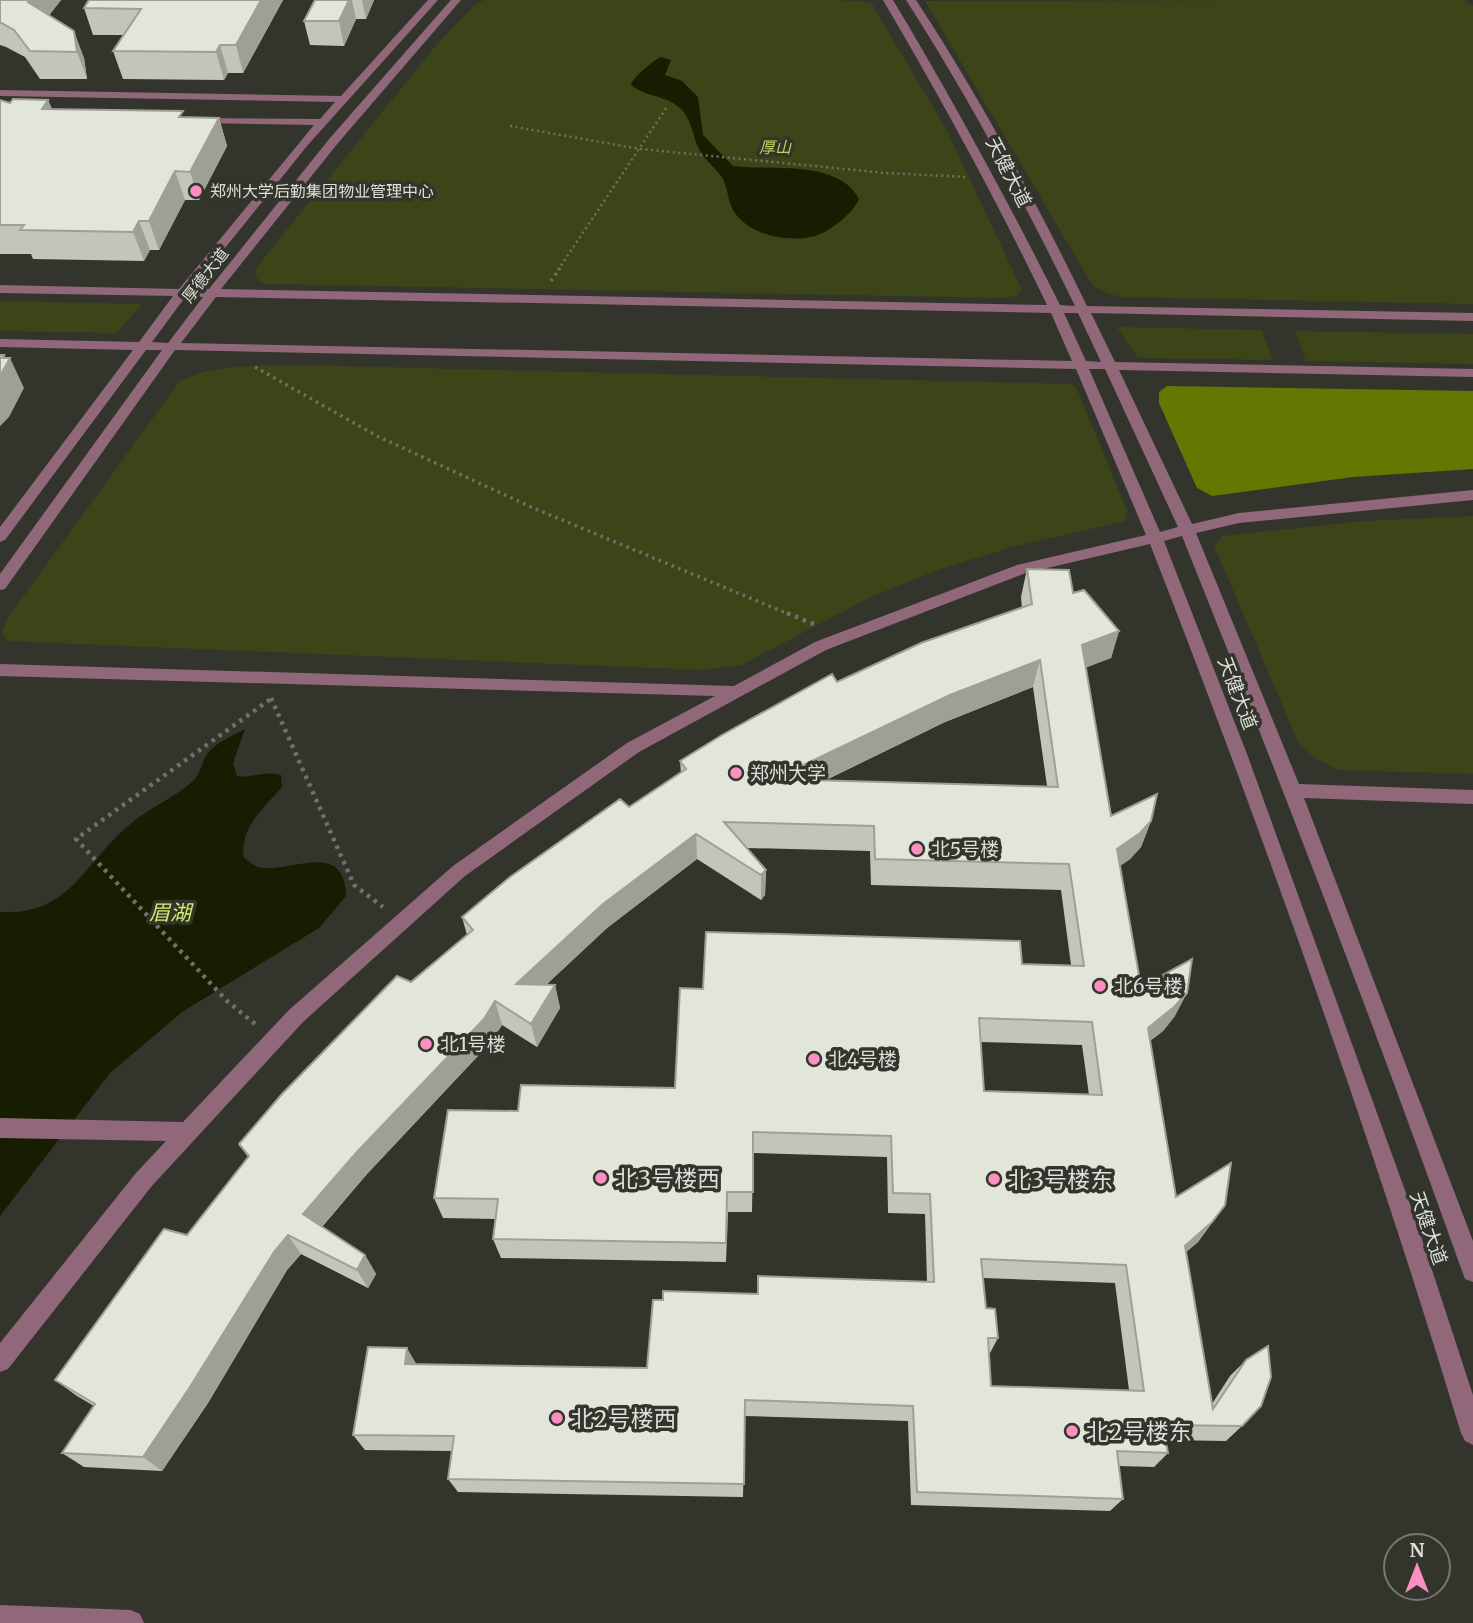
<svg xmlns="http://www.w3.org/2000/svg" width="1473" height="1623" font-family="Merriweather,'Noto Sans SC',serif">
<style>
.green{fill:#3b4518}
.forest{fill:#647700}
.water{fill:#171d00}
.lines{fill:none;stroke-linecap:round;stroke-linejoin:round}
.path-far2{stroke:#6f7169;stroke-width:2.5;stroke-dasharray:2 3.5;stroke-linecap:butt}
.path-far1{stroke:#6f7169;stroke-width:3.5;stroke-dasharray:2.5 4.5;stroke-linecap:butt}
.path{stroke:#6f7169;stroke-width:4.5;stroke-dasharray:3.5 5;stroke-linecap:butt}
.minor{fill:#906879;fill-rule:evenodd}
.wall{fill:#c2c5bb;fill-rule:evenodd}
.shaded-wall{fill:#9ea098}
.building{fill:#e2e5d9;stroke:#9ea098;stroke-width:2;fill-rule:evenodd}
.poi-dot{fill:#fc8fc1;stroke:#33352c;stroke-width:2.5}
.labels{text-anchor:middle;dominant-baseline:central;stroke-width:7;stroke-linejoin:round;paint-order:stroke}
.far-park-label{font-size:16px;font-style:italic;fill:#bad553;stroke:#33352c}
.far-poi-label{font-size:16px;fill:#dddfd9;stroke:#33352c;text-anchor:start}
.far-street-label{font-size:16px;fill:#dddfd9;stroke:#33352c}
.street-label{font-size:19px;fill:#dddfd9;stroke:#33352c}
.poi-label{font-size:19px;fill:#dddfd9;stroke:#33352c;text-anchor:start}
.water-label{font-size:21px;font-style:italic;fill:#d0ec6c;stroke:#33352c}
.near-poi-label{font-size:23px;fill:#dddfd9;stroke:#33352c;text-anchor:start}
</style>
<rect width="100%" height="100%" fill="#33352c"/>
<g class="green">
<path d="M484 0H825L859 1 872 4 947 131 1022 290 1016 296 1005 298 267 284 259 281 255 275 256 268 438 43 476 4Z"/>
<path d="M1465 0 1473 6V304L1122 297 1106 293 1093 286 925 1Z"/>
<path d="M0 301 142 304 117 333 0 331Z"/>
<path d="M1117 327 1262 330 1272 360 1138 358Z"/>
<path d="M1295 331 1473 334V364L1306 361Z"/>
<path d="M299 365 1071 384 1077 389 1127 511 1125 521 1012 547 938 570 871 597 741 665 703 670 7 641 2 632 7 619 179 382C214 362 260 367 299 365Z"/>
<path d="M1473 516V774L1339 770 1317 759 1299 744 1214 546 1222 536 1364 521Z"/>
</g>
<path class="forest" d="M1167 386 1473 391V469L1353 477 1212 496 1197 488 1159 403V392Z"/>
<g class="water">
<path d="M661 57 671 60 665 75 682 81 698 97 703 135 733 166C770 171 838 159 859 199 854 212 830 232 815 236 789 243 748 236 733 210 728 201 728 189 723 179 716 167 703 160 697 145 693 134 691 121 683 111 669 95 645 97 631 85 632 78 655 59 661 57Z"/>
<path d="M245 729 233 763 237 776C252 779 263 770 281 775L282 787C264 808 239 828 244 858 248 860 253 865 258 867 287 875 345 837 346 896L319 928 182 1012 110 1073 0 1216V912C70 916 83 864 128 826 148 808 175 798 194 780 201 773 201 764 206 756 214 743 232 736 245 729Z"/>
</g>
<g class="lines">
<g class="path-far2">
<path d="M510 126 640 149 886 173 967 177"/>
<path d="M558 270 667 107"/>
</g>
<g class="path-far1">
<path d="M551 281 560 268"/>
<path d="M255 367 377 436 531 507 791 615"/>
</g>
<g class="path">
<path d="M787 613 818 626"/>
<path d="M271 698 354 885 383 907"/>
<path d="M255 1024 227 1001 76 839 272 698"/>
</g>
<g class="minor">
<path d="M428 0H438L307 146 192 289H209L330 138 451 0H461L338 143 221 289 1047 305C997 201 942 100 883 0H893C953 100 1008 201 1060 305L1075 306C1024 201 969 98 906 0H916C980 98 1036 201 1087 306L1473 313V321L1091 313 1115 362 1473 369V377L1119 370 1192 524 1239 513 1473 490V500L1239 523 1196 533 1299 784 1473 790V804L1304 798 1473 1241V1282L1465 1279 1462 1271C1374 1024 1280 780 1182 536L1164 541 1247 754 1415 1218 1473 1395V1445L1465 1441 1461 1433C1370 1133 1264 836 1150 544L1026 573 826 650 639 752 465 876 303 1022 151 1187 8 1369 0 1372V1343L136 1173 166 1141 0 1138V1118L183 1122 289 1010 453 866 627 743 715 696 0 676V664L734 686 815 642 1017 565 1146 535 1076 369 175 350 5 589 0 590V574L162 350H146L5 540 0 542V527L133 350 0 347V339L139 342 173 296 0 293V285L179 289 314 125 196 123 192 122V118L320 119 335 102 0 96V90L341 96ZM186 296 203 297 168 343 152 342ZM216 297 1051 313 1072 361 181 343ZM1064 313H1078L1101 362 1086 361ZM1089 369H1105L1178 527 1160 532Z"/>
<path d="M0 1605 131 1610 140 1614 144 1623H0Z"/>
</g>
</g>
<g class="wall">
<path d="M0 0H61L49 15 84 58 87 79H40L25 57 6 47 0 45Z"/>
<path d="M89 0H283L243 73H228L224 80 123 79 113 51 123 35H93L84 8Z"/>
<path d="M315 0H374L366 19H356L344 46 310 45 304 21Z"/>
<path d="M0 100 10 103 48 100 52 109 185 117 219 118 227 146 199 200H185L159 250H150L144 261 33 259 31 254H0Z"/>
<path d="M1027 569 1073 593 1119 631 1111 658 1086 667 1111 816 1151 821 1141 847 1130 859 1120 866 1141 987 1175 1016 1163 1031 1150 1041 1176 1197 1225 1205 1198 1242 1186 1252 1212 1404 1230 1376 1246 1360 1242 1426 1226 1441 1166 1440 1168 1453 1154 1467 1119 1466 1123 1499 1110 1511 911 1505 908 1421 745 1416 743 1497 458 1492 448 1479 452 1451 365 1450 353 1435 417 1364 647 1368 663 1300 927 1282 925 1214 888 1213 887 1157 753 1153 752 1212H728L726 1262 501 1258 493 1239 496 1219 443 1218 434 1198 518 1111 675 1088 703 989 1022 964 1071 965 1061 890 871 885 870 851 747 848 766 870 765 895 761 900 697 859 607 928 547 984 555 985 560 1008 537 1047 502 1025 491 1042 367 1174 322 1227 365 1255 376 1274 368 1288 301 1254 287 1270 208 1403 162 1471 84 1467 62 1453 94 1406 77 1396 55 1380 187 1235 248 1157 239 1144 411 982 467 935 462 917 681 773 680 761 837 682 1022 608 1021 597ZM1033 687 1047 786 824 781 945 722ZM980 1042 1082 1045 1089 1095 984 1091ZM983 1278 1115 1283 1129 1390 991 1386 989 1355 998 1338 986 1308Z"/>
</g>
<g class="shaded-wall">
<path d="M30 0H61L38 30 28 2Z"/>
<path d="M261 0H283L243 73 236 45Z"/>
<path d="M349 0H352L356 19 344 46 339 21Z"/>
<path d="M362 0H374L366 19Z"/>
<path d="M74 31 84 58 87 79 77 52Z"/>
<path d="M220 45 228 73 224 80 216 52Z"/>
<path d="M48 100 59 128 42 109Z"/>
<path d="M219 118 227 146 199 200 190 172Z"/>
<path d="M175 171 185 200 159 250 149 221Z"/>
<path d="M139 221 150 250 144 261 133 232Z"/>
<path d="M4 355 8 363 10 358 24 388 9 417 0 426V376L2 358Z"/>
<path d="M1119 631 1111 658 1075 672 1082 645Z"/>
<path d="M1040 660 1033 687 945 722 773 805 774 779 950 695Z"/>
<path d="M1151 821 1141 847 1130 859 1108 874 1117 849Z"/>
<path d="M696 834 697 859 607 928 522 1007 516 984 603 904Z"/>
<path d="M766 870 765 895 761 900V875Z"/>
<path d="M555 985 560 1008 537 1047 531 1024Z"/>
<path d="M1187 993 1175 1016 1163 1031 1137 1051 1148 1028Z"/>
<path d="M495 1001 502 1025 491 1042 367 1174 315 1234 303 1214 356 1153Z"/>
<path d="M1225 1205 1198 1242 1171 1265 1185 1246Z"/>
<path d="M288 1235 301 1254 287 1270 208 1403 162 1471 143 1457 274 1252Z"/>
<path d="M365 1255 376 1274 368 1288 357 1270Z"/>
<path d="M407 1348 417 1365 405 1364Z"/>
</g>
<g class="building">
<path d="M0 0H30L28 2 74 31 77 52 30 51 14 30 0 22Z"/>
<path d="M89 0H261L236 45H220L216 52 113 51 141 9 84 8Z"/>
<path d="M315 0H349L339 21H304Z"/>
<path d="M13 99 48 100 42 109 183 111 179 117 219 118 190 172 175 171 149 221H139L133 232 20 230 24 225H0V100L10 103Z"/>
<path d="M0 355H4L2 358H10L0 376Z"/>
<path d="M1027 569 1069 570 1073 593 1084 590 1119 631 1082 645 1111 816 1157 794 1151 821 1140 833 1117 849 1141 987 1192 959 1187 993 1174 1007 1148 1028 1176 1197 1231 1163 1225 1205 1212 1222 1185 1246 1213 1409 1246 1360 1268 1346 1271 1377 1261 1406 1242 1426 1163 1425 1168 1453 1117 1451 1123 1499 917 1492 913 1406 745 1400 744 1484 448 1479 454 1436 353 1435 368 1347 407 1348 405 1364 647 1368 653 1300H663V1291L758 1294V1276L934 1282 930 1194 893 1193 891 1136 753 1132V1192H727L726 1243 493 1239 498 1199 434 1198 448 1110 518 1111 521 1085 675 1088 680 988 703 989 706 932 1020 941 1022 964 1084 966 1069 864 875 859 874 826 724 822 766 870 761 875 696 834 603 904 516 984 555 985 531 1024 495 1001 484 1019 356 1153 303 1214 365 1255 357 1270 288 1235 274 1252 190 1387 143 1457 62 1453 95 1404 55 1380 164 1229 187 1235 249 1156 239 1144 282 1094 397 976 411 982 473 930 462 917 510 877 620 799 629 807 686 769 680 761 722 735 832 674 837 682 921 643 1032 604ZM1040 660 1058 787 774 779 950 695ZM979 1018 1092 1022 1102 1095 984 1091ZM981 1259 1126 1265 1144 1391 991 1386 988 1338H998L995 1309 986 1308Z"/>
</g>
<g class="poi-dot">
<circle cx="196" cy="191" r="7"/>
<circle cx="736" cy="773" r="7"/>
<circle cx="917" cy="849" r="7"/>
<circle cx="1100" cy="986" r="7"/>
<circle cx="426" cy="1044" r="7"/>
<circle cx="814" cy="1059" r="7"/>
<circle cx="601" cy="1178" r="7"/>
<circle cx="994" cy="1179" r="7"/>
<circle cx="557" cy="1418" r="7"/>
<circle cx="1072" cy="1431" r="7"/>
</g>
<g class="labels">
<g class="far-park-label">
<text x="775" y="147">厚山</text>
</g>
<g class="far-poi-label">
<text x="210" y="191">郑州大学后勤集团物业管理中心</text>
</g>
<g class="far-street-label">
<text transform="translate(205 275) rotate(-52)">厚德大道</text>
</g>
<g class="street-label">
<text transform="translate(1009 172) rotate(63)">天健大道</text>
<text transform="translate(1238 693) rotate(69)">天健大道</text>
<text transform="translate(1429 1228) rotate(71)">天健大道</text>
</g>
<g class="poi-label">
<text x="750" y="773">郑州大学</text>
<text x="931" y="849">北5号楼</text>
<text x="1114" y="986">北6号楼</text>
<text x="440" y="1044">北1号楼</text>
<text x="828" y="1059">北4号楼</text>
</g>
<g class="water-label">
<text x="170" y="912">眉湖</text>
</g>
<g class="near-poi-label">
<text x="615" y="1178">北3号楼西</text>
<text x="1008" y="1179">北3号楼东</text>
<text x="571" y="1418">北2号楼西</text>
<text x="1086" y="1431">北2号楼东</text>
</g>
</g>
<g transform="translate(1417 1567)"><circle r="33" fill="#33352c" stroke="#777971" stroke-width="2"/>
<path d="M0-5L12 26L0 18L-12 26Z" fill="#fc8fc1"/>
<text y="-10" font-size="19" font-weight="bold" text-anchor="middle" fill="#dddfd9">N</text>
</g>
</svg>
